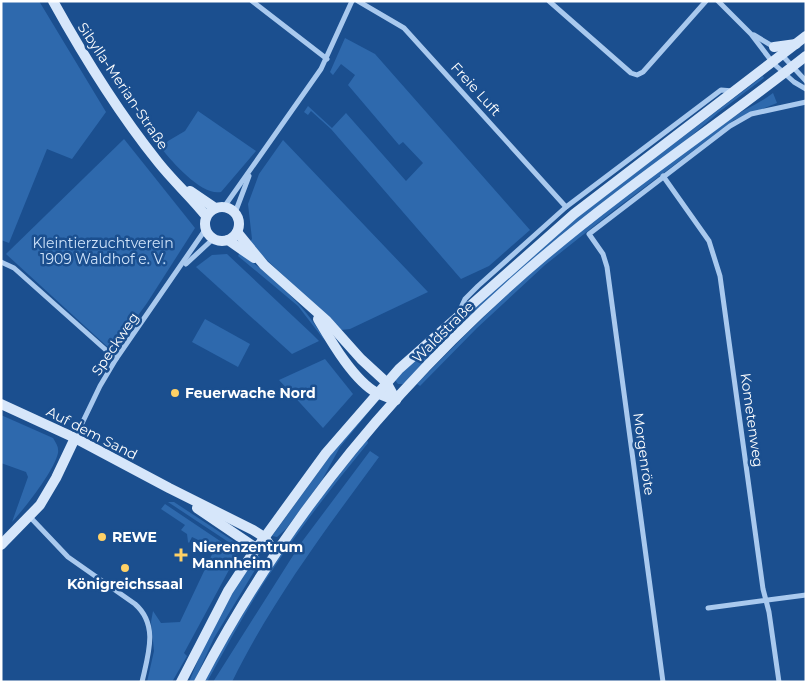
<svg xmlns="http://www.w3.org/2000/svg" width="807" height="683" font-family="Montserrat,sans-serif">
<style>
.green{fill:#2e69ad}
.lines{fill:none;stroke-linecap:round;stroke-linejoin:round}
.street{stroke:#a9c9ee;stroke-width:5}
.secondary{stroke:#d6e6fa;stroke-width:10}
.poi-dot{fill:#ffd166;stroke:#1b4f8f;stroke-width:2}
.labels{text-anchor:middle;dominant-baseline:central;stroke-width:5;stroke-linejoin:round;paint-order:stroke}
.street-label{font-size:14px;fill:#fff;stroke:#1b4f8f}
.park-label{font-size:14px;fill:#cfe3fa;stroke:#1b4f8f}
.poi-label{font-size:14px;font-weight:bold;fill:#fff;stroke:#1b4f8f;text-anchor:start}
</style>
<rect width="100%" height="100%" fill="#1b4f8f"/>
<g class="green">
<path d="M1 1H39L106 112 72 159 47 149 9 243 1 240Z"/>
<path d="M345 38 375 54 530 230 489 266 461 279 331 129 311 111 308 115 304 112 308 106 332 128 346 113 406 181 423 163 403 142 399 145 348 85 355 75 341 64 333 75 330 72Z"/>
<path d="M763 76 764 78 719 112 403 384H398L395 380 417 357 576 218Z"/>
<path d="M773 93 777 103 734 120 613 211 545 265 477 328 420 386 417 384C478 321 542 259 612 206 651 177 691 147 731 119 744 109 759 104 773 93Z"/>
<path d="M198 111 256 151 221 192C202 196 173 163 162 149L168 141 185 131Z"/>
<path d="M124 139 195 228 147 303 112 351 6 254Z"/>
<path d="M283 140 428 292 350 329 341 330 249 243 252 239 248 204 259 174Z"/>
<path d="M240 252C273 279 305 303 325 341L298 306 238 256Z"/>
<path d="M227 254 312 334 319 341 292 354 196 267 212 255Z"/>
<path d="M205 319 250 344 238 367 192 342Z"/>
<path d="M325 359 353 394 323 428 279 380Z"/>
<path d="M380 398 340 447 322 480 286 529 277 537 272 536 340 442Z"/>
<path d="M1 415 53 438C56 443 59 447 58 453 54 471 25 508 12 522L28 477 26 472 1 463Z"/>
<path d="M367 440 368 443C333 486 299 529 269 575 246 610 227 646 207 682H203L265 576 307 515Z"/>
<path d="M370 451 379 457C326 529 271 602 232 682H213L301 543Z"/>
<path d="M170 502H174L241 546 239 548 233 545 168 502Z"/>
<path d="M165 504 235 551 236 557 184 653 187 656 172 682H147L154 651 151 622 153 611 161 623 180 622 215 548 192 537 189 543 188 542 187 534 181 530 185 525 161 509Z"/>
<path d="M256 556H259L261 560 214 638 194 682H189L203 648 229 597Z"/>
</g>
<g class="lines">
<g class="street">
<path d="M252 1 327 59"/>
<path d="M358 1 404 28 566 207"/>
<path d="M549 1 631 73 637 75 643 72 706 1"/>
<path d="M718 1 751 34 773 63 794 82 806 89"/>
<path d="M754 35 774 47"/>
<path d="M780 53 806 81"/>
<path d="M663 176 709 241 720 276 763 589 769 612 779 682"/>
<path d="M224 207 321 69 352 1"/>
<path d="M235 213 249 176"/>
<path d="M1 262 14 268 116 359"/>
<path d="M186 264 213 239"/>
<path d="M459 312 465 299 478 286 566 207 721 90 733 91"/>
<path d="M75 438 100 386 116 359 205 230"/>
<path d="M30 517 68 557 135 604C159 625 148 655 142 682"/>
<path d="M708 608 806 595"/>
<path d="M663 682 607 267 603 254 589 234 730 126 751 114 806 102"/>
</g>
<g class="secondary">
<path d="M53 1C84 57 118 112 158 162 173 181 191 197 206 216"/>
<path d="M774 47 796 44"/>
<path d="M190 191 215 208"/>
<circle cx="222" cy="224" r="17"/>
<path d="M237 232 264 265 327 321 361 359 386 382 396 400"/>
<path d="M228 240 254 258"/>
<path d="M318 319C331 341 354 381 377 393 383 396 390 398 396 400"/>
<path d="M1 404 75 438 169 488 253 530 264 537 275 552"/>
<path d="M197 508 256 548 262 549"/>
<path d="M1 545 40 505 56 478 75 438"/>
<path d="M181 682 228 591 251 556 326 453 399 369 574 214 806 36"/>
<path d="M199 682C285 518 404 374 545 255 629 184 720 124 806 56"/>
</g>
</g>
<g class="poi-dot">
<circle cx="175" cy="393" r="5"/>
<circle cx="102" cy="537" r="5"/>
<path d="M178.5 547.5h5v5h5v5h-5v5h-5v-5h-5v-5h5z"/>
<circle cx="125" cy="568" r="5"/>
</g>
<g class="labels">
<g class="street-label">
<text transform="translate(123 86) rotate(56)">Sibylla-Merian-Straße</text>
<text transform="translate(476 89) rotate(48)">Freie Luft</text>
<text transform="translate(443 332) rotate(-45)">Waldstraße</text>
<text transform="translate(115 344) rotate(-56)">Speckweg</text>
<text transform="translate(752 420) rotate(82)">Kometenweg</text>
<text transform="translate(92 433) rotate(27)">Auf dem Sand</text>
<text transform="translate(644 454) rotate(82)">Morgenröte</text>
</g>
<g class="park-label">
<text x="103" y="243">Kleintierzuchtverein<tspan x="103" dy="16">1909 Waldhof e. V.</tspan></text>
</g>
<g class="poi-label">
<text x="185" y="393">Feuerwache Nord</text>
<text x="112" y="537">REWE</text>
<text x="192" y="547">Nierenzentrum<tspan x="192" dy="16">Mannheim</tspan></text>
<text x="125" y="584" text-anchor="middle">Königreichssaal</text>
</g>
</g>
<rect width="807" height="683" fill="none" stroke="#ffffff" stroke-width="5"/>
</svg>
